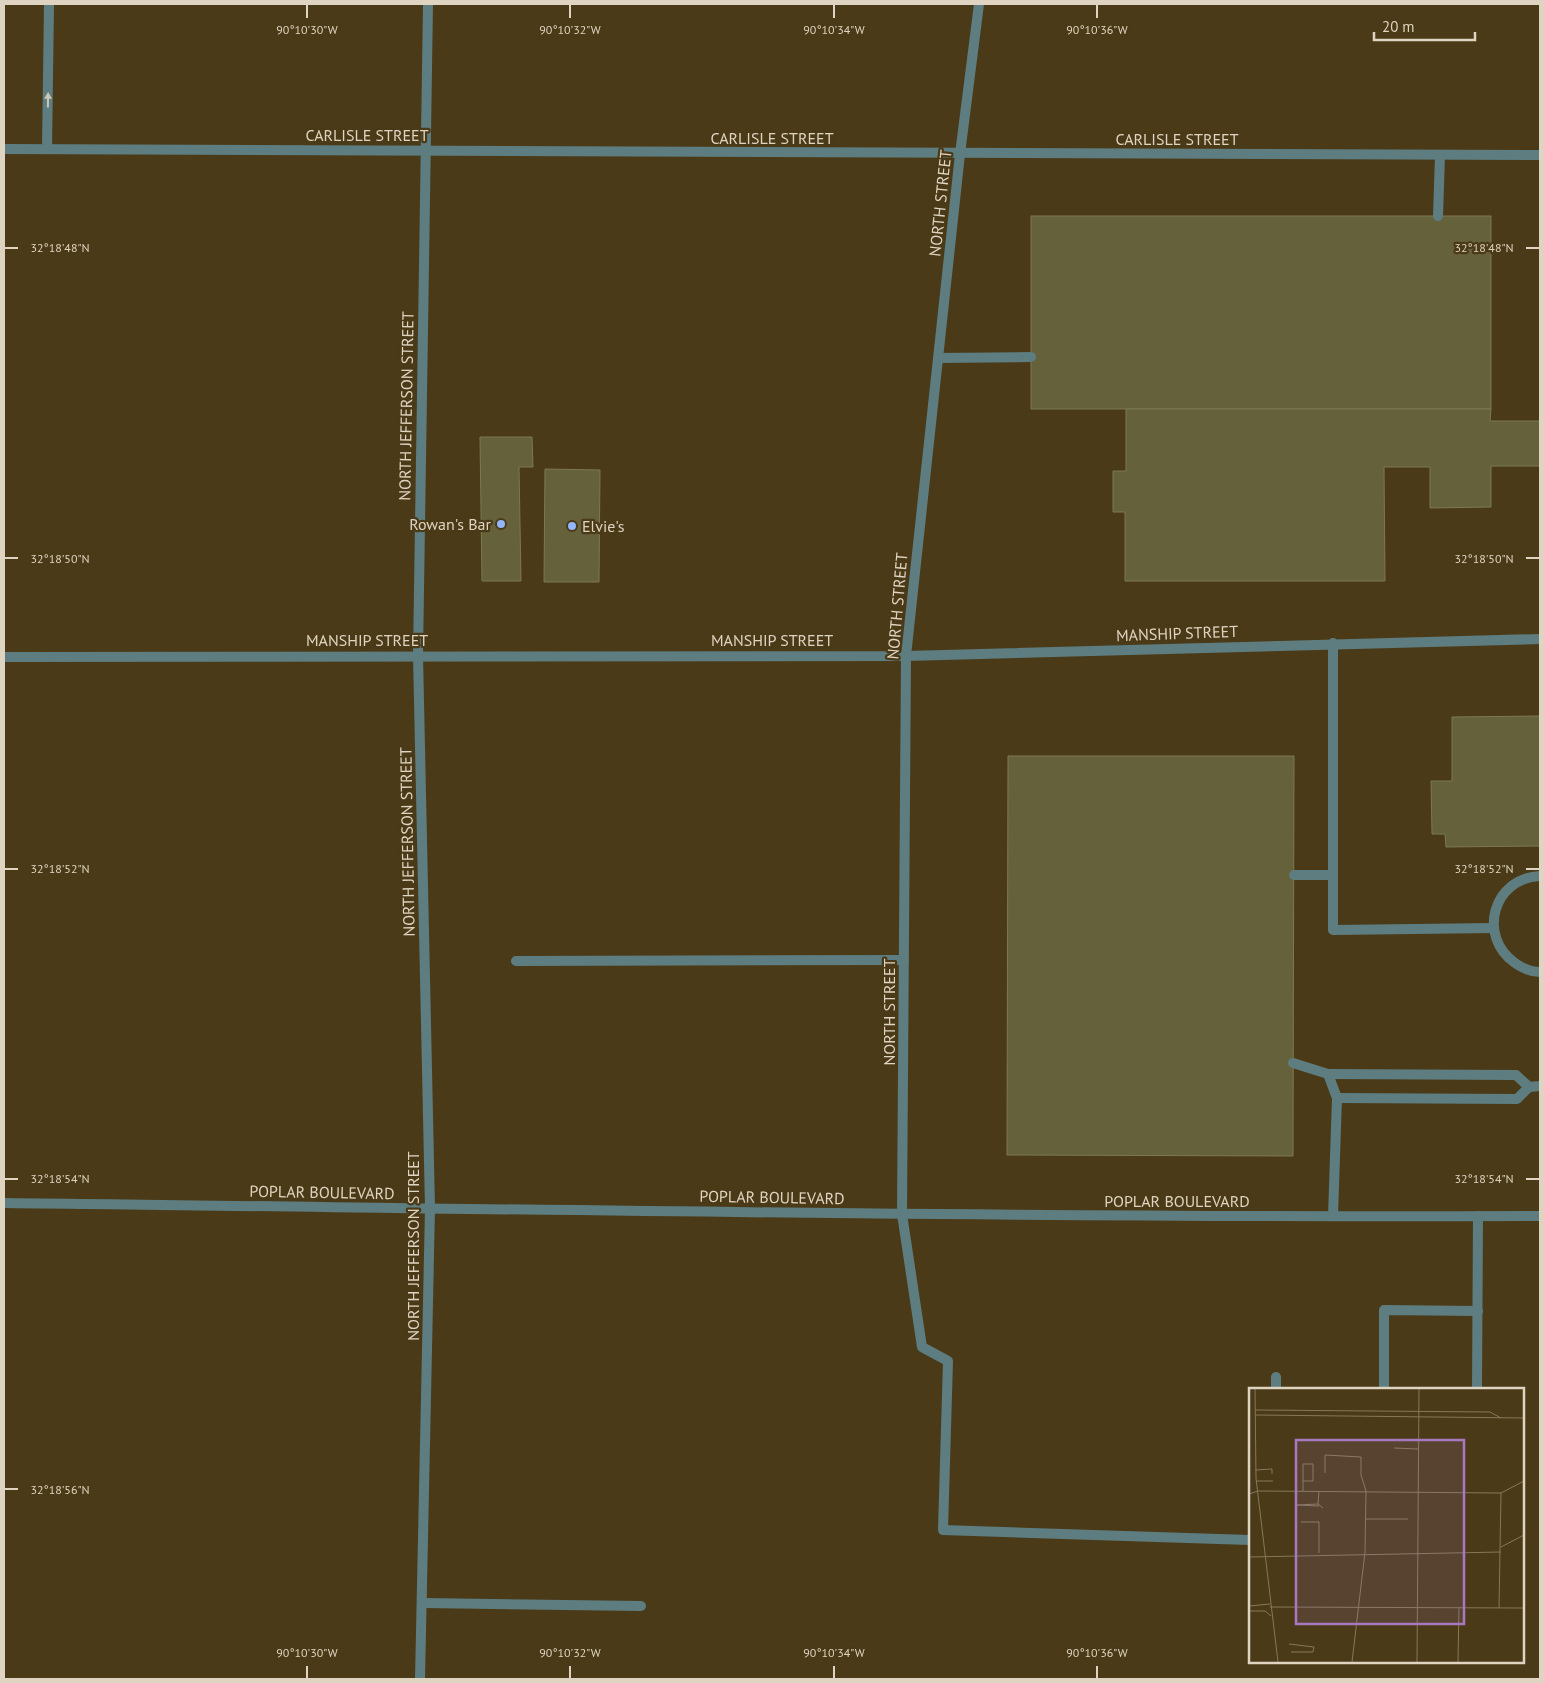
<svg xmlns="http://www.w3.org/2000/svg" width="1544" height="1683" font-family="'PT Sans',sans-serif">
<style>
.building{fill:#65613b;stroke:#7d7952}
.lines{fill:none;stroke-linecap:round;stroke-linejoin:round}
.lane{stroke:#5d7d80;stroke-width:10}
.street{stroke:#5d7d80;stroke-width:10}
.oneway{fill:#ccc7b7}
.ticks{fill:none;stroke:#dfd4c1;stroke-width:2}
.poi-dot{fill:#93b7fd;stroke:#4b3a17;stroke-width:2}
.labels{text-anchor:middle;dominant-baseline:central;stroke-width:4.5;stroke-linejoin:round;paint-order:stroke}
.street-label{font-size:16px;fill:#dfd4c1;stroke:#4b3a17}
.poi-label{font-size:16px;fill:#dfd4c1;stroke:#4b3a17;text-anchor:end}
.inset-road{fill:none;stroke:#86785b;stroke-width:1}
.view{fill:#a878c0;fill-opacity:0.15;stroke:#a878c0;stroke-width:2.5}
.inset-edge{fill:none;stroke:#dfd4c1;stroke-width:2.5}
.ticks-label{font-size:12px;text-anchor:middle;fill:#dfd4c1;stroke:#4b3a17;stroke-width:4.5;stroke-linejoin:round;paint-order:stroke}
</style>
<rect width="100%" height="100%" fill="#4b3a17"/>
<g class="building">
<rect x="1031" y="216" width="460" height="193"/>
<path d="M1540 250V499V466H1491V507L1430 508V467H1384L1385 581H1125V512H1113V471H1126V409H1491L1490 421H1540Z"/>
<path d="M480 437H532L533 467H519L521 581H482Z"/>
<path d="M545 469 600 470 599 582H544Z"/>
<path d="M1540 716V846L1446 847 1445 834H1432L1431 781H1452V717Z"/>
<path d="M1008 756H1294L1293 1156 1007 1155Z"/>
</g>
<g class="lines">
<g class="lane">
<path d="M47 149 49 4"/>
<path d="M1438 216 1440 155"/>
<path d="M938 358 1031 357"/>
<path d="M1333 643V930L1494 928"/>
<path d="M1294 875H1333"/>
<path d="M1540 876C1493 878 1477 936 1515 963 1522 968 1532 972 1540 972"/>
<path d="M516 961 904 960"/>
<path d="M1293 1063 1328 1074 1337 1098 1333 1216"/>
<path d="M1328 1074 1516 1075 1529 1087 1517 1099 1337 1098"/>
<path d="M1529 1087 1540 1086"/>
<path d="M902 1214 922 1347 948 1361 943 1530 1250 1540"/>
<path d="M1276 1377V1389"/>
<path d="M1384 1389V1310L1478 1311"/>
<path d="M1477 1389 1478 1216"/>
<path d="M423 1603 641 1606"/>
</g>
<g class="street">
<path d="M4 149 1540 155"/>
<path d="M4 657 906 656 1540 639"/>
<path d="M4 1203C516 1209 1028 1218 1540 1216"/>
<path d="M902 1214 906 656 960 154 979 4"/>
<path d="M420 1679 430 1208 418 655 428 4"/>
</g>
</g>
<defs><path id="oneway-solid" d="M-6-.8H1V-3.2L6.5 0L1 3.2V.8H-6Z" transform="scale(1.25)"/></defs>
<use class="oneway" href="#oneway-solid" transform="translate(48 100) rotate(-89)"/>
<path class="ticks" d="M307 5V18M570 5V18M834 5V18M1097 5V18M5 248H18M1526 248H1539M5 558H18M1526 558H1539M5 869H18M1526 869H1539M5 1179H18M1526 1179H1539M5 1489H18M307 1666V1678M570 1666V1678M834 1666V1678M1097 1666V1678"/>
<g class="poi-dot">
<circle cx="501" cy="524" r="5"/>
<circle cx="572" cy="526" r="5"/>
</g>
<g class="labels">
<g class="street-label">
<text x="367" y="135">CARLISLE STREET</text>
<text x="772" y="138">CARLISLE STREET</text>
<text x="1177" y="139">CARLISLE STREET</text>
<text transform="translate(940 203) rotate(-84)">NORTH STREET</text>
<text transform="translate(406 406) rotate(-89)">NORTH JEFFERSON STREET</text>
<text transform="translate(897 606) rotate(-85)">NORTH STREET</text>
<text transform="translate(1177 633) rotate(-2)">MANSHIP STREET</text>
<text x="367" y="640">MANSHIP STREET</text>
<text x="772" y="640">MANSHIP STREET</text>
<text transform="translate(407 842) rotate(-91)">NORTH JEFFERSON STREET</text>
<text transform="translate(889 1012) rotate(-90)">NORTH STREET</text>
<text transform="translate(322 1192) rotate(1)">POPLAR BOULEVARD</text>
<text transform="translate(772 1197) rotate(1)">POPLAR BOULEVARD</text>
<text x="1177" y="1201">POPLAR BOULEVARD</text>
<text transform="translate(413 1246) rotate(-90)">NORTH JEFFERSON STREET</text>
</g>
<g class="poi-label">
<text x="491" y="524">Rowan's Bar</text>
<text x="582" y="526" text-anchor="start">Elvie's</text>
</g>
</g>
<g transform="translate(1249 1388)">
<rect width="275" height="275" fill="#4b3a17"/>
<path class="inset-road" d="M6 1 7 90 29 274M6 22 241 24 252 30M6 27 275 30M145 60 169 61M6 82 23 81V86M76 85V67L112 69V87L117 103 116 164 103 274M7 93H24M54 93V76H64V93H54V103M70 103 69 116 74 120M0 106 9 103 252 105 275 93M69 116 48 117 70 118M117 131H159M52 134H70V165M252 159 275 147M0 169 252 164M0 218 21 216M21 219 275 220M250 220 252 105M0 223H16L22 228M40 256 65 259 64 264H42M168 274 170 1M209 274 210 219"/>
<path class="view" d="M47 52H215V236H47Z"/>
<rect width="275" height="275" class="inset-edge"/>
</g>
<g class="ticks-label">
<text x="307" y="34">90°10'30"W</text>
<text x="570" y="34">90°10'32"W</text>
<text x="834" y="34">90°10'34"W</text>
<text x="1097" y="34">90°10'36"W</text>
<text x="1484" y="252">32°18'48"N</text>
<text x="60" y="252">32°18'48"N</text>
<text x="1484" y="563">32°18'50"N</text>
<text x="60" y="563">32°18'50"N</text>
<text x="1484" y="873">32°18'52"N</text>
<text x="60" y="873">32°18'52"N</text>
<text x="1484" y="1183">32°18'54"N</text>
<text x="60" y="1183">32°18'54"N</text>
<text x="60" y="1494">32°18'56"N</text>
<text x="307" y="1657">90°10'30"W</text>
<text x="570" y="1657">90°10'32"W</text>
<text x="834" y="1657">90°10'34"W</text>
<text x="1097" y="1657">90°10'36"W</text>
</g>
<rect width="1544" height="1683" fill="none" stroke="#dfd4c1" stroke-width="10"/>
<path d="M1374 32v8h101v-8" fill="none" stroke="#dfd4c1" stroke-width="2.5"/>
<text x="1382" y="32" font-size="15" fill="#dfd4c1" stroke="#4b3a17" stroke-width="4" paint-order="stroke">20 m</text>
</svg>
